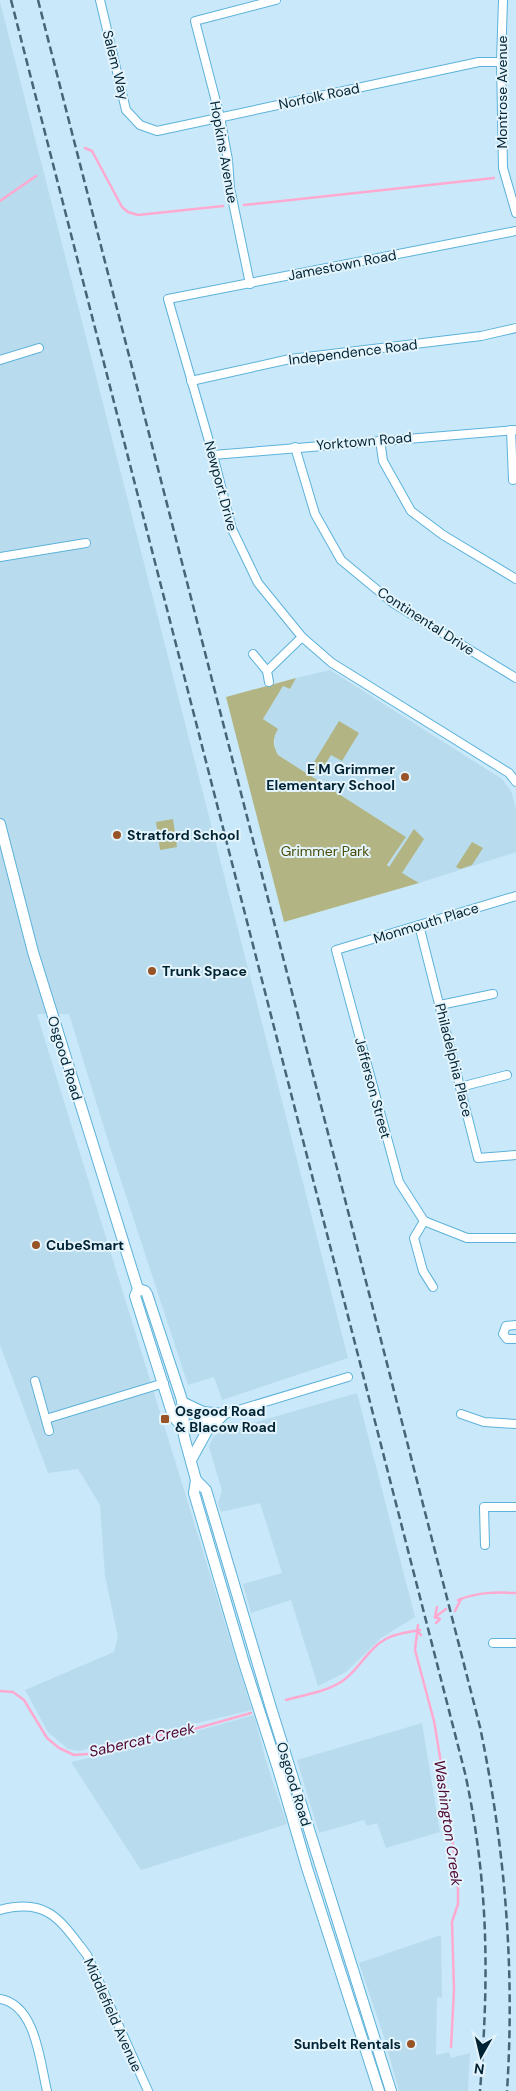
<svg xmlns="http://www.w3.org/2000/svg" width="516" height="2091" font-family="'DM Sans',sans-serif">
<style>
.built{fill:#b8dbed}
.green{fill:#b2b583}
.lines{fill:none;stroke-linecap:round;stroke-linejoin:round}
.stream{stroke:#fea9d0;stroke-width:2.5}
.minor-casing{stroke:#5cb2da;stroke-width:10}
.major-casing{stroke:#5cb2da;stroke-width:12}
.minor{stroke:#fff;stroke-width:8}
.major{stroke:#fff;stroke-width:10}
.rail{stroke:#467;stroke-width:2.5;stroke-dasharray:8 4;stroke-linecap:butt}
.poi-dot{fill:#985427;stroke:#e4f4fc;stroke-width:2}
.labels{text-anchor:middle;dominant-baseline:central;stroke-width:4;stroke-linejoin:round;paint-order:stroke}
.street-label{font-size:14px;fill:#002333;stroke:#e4f4fc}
.poi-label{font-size:14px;font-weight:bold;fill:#002333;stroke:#e4f4fc;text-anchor:start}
.park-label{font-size:14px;fill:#4b4c06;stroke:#e4f4fc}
.water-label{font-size:15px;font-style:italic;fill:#500532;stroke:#e4f4fc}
</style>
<rect width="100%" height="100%" fill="#c9e9fa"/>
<g class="built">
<path d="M0 2 348 1358 222 1400 214 1377 188 1385 109 1144 69 1014H37L252 1710 79 1751 68 1749 48 1732 25 1690 114 1652 118 1637 105 1576 100 1505 78 1469 48 1473 0 1345Z"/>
<path d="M330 670 502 779 511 791 516 809V852L419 883 387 866 406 837 278 755 275 749 274 735 263 719 283 686 290 689 296 678Z"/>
<path d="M357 1393 415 1617 381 1638 346 1672 318 1686 291 1600 251 1613 243 1584 282 1573 260 1503 221 1512 218 1503 222 1491 209 1447 213 1437 219 1433Z"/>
<path d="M254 1715 266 1761 287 1824 141 1870 71 1762 168 1739Z"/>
<path d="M422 1723 440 1832 386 1848 377 1823 367 1826 364 1820 319 1833 297 1760Z"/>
<path d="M441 1935 442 1998 437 1997 436 2055 449 2052 451 2058 470 2053 468 2091H399L384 2037 359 1963Z"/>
</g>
<g class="green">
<path d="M296 678 290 689 283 686 263 719 278 729C272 739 273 746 278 755L406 837 387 865 389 867 414 829 424 839 402 873 419 883 284 922 226 697Z"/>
<path d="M339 721 359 733 342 761 331 755 320 773 311 767Z"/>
<path d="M173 819 177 847 160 850 156 822Z"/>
<path d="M472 842 483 848 472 865 460 869 456 867Z"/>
</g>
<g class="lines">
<g class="stream">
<path d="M85 148 92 151 122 207 128 212 138 215 223 206"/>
<path d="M0 201 36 176"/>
<path d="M244 205 494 178"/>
<path d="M458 1600C478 1592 495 1592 516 1593"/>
<path d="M455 1611 461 1599"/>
<path d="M435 1617 446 1609"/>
<path d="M435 1617 440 1619 436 1623"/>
<path d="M435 1617 437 1607"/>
<path d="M418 1625 415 1650 434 1721 449 1811 458 1889V1904L452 1922 454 1990 451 2047"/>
<path d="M417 1631 421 1635"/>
<path d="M0 1691 13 1692 24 1700 47 1738 59 1748 74 1755 100 1753 161 1735 194 1729 251 1713"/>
<path d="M286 1700C304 1695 325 1692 341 1682 354 1674 361 1661 371 1651 386 1634 400 1634 420 1630"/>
</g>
<defs>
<g id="minor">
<path d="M100 0 126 110 140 125 157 131 479 62H501"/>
<path d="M503 0 501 62 503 168 516 213"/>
<path d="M516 231 168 299 213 455 232 529 258 583 302 637 332 663 509 773 516 782"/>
<path d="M250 284 230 188 228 160 220 117 195 21 276 0"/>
<path d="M0 360 39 348"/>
<path d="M191 381 290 359 481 336 516 328"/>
<path d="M511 430 513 480"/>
<path d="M380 440 383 461 411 511 443 535 516 579"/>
<path d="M295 447 315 514 341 560 393 603 516 678"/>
<path d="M213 455 516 430"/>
<path d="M0 557 86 543"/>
<path d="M253 654 267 671"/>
<path d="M269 682 267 671 302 637"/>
<path d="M419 925 478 1158 516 1155"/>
<path d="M440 1005 493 994"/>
<path d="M460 1087 507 1075"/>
<path d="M424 1221 399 1182 336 950 516 896"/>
<path d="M424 1221 467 1238H516"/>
<path d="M424 1221 414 1238 423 1271 433 1287"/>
<path d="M516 1325 506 1326 503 1334 507 1339H516"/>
<path d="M35 1381 49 1431"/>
<path d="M461 1414 484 1422 516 1424"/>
<path d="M46 1419 164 1383"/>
<path d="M182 1427 348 1377"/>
<path d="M485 1545 484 1507H516"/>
<path d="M493 1643H516"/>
<path d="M0 1910C48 1897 61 1921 87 1955L148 2091"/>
<path d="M0 1999C36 2005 40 2062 47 2091"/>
</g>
<g id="major">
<path d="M0 824 33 952 138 1289 135 1296 173 1416 182 1427 185 1440 196 1480 194 1493 243 1660 279 1772 307 1868 379 2091"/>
<path d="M138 1289 145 1291 147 1294 181 1397 185 1412 182 1427"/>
<path d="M182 1402 203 1412 224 1414"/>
<path d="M191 1460 207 1431 224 1414"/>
<path d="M196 1480 206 1490 271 1708 391 2091"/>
</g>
</defs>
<use href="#minor" class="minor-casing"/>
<use href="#major" class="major-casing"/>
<use href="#minor" class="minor"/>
<use href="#major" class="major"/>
<g class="rail">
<path d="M11 0 465 1773C489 1884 489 1979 480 2091"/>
<path d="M38 0 480 1727C505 1847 515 1969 507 2091"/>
</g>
</g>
<g class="poi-dot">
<circle cx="405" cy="777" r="5"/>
<circle cx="117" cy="835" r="5"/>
<circle cx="152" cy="971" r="5"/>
<circle cx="36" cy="1245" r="5"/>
<rect x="160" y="1414" width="10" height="10" rx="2.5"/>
<circle cx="411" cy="2044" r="5"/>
</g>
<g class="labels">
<g class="street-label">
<text transform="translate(116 65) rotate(76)">Salem Way</text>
<text transform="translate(502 92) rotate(-90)">Montrose Avenue</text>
<text transform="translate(319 96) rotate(-12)">Norfolk Road</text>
<text transform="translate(224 152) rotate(80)">Hopkins Avenue</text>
<text transform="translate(342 265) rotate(-11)">Jamestown Road</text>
<text transform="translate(353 352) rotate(-7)">Independence Road</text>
<text transform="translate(364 441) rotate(-5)">Yorktown Road</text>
<text transform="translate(221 486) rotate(75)">Newport Drive</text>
<text transform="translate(426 621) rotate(33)">Continental Drive</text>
<text transform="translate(426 923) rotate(-17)">Monmouth Place</text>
<text transform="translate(65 1058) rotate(73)">Osgood Road</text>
<text transform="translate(454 1060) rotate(76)">Philadelphia Place</text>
<text transform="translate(373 1088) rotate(75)">Jefferson Street</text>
<text transform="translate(294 1784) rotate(73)">Osgood Road</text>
<text transform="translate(113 2015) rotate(66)">Middlefield Avenue</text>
</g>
<g class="poi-label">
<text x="395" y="769" text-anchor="end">E M Grimmer<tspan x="395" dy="16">Elementary School</tspan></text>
<text x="127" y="835">Stratford School</text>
<text x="162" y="971">Trunk Space</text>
<text x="46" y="1245">CubeSmart</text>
<text x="175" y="1411">Osgood Road<tspan x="175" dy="16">&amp; Blacow Road</tspan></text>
<text x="401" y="2044" text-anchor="end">Sunbelt Rentals</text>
</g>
<g class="park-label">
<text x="325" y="851">Grimmer Park</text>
</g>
<g class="water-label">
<text transform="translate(142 1740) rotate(-13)">Sabercat Creek</text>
<text transform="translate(448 1823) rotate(82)">Washington Creek</text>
</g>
</g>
<g transform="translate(481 2056) rotate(188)" stroke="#e4f4fc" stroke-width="4" paint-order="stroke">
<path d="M0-4L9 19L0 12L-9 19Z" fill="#002333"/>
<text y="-8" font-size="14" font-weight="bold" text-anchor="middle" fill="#002333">N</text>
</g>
</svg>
